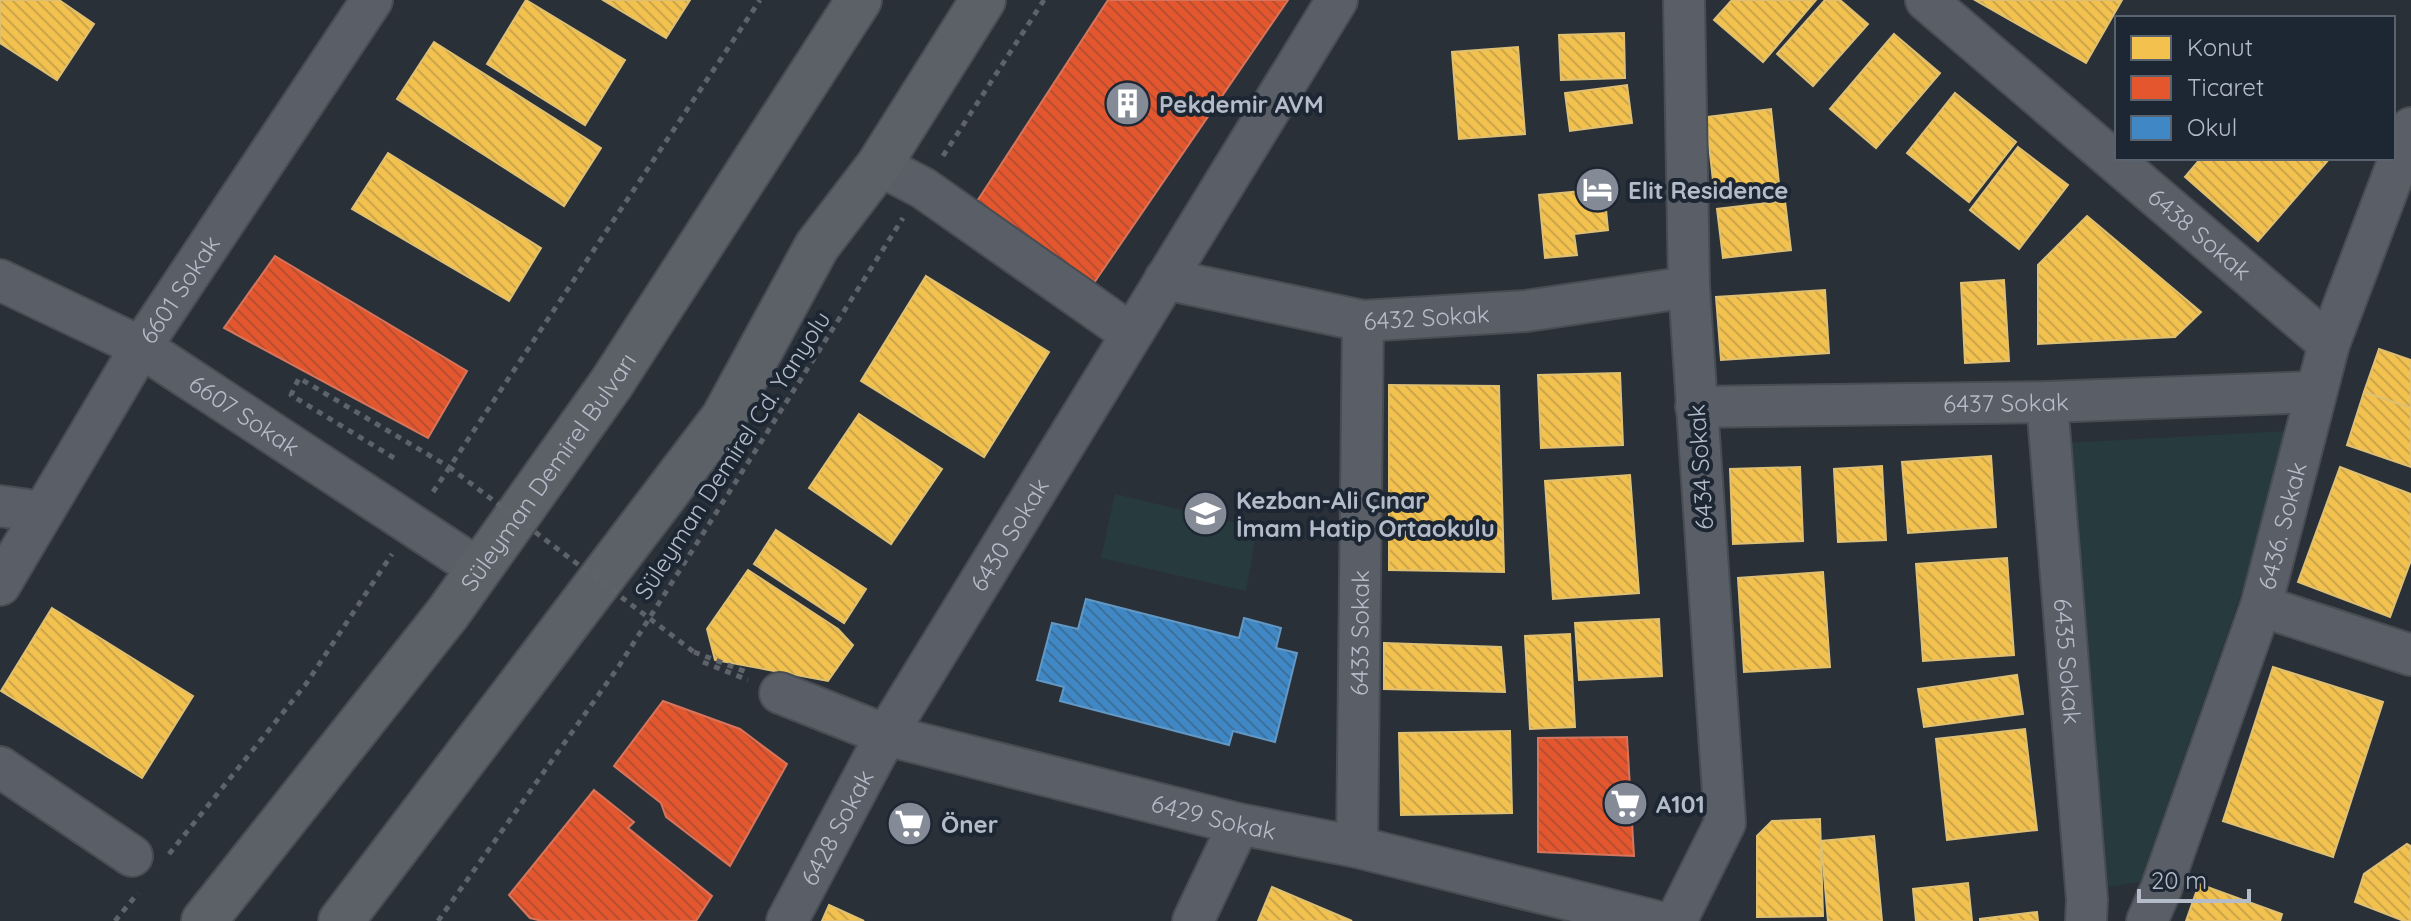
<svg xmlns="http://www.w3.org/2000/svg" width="2411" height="921" font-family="Quicksand,sans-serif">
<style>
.green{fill:#273a3e}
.homes{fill:url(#homes-back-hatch);stroke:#dfc073;stroke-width:2}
.shops{fill:url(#shops-back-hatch);stroke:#d6755c;stroke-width:2}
.schools{fill:url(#schools-back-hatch);stroke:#6298c6;stroke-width:2}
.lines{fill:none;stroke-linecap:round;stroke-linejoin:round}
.minor-casing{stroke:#484c53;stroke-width:44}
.major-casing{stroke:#484c55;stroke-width:48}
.path{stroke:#5d636a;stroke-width:5;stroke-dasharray:6 6;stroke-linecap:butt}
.minor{stroke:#5a5e66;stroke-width:40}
.major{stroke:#5c6168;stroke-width:44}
.path-bridge{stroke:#5d636a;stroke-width:5;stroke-dasharray:6 6;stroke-linecap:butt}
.labels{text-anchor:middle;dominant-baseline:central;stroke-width:8;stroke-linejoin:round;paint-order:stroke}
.poi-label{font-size:24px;font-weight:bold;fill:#b4bcc9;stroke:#1d2633;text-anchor:start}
.street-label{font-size:24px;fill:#b4bcc9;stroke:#1d2633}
</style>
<defs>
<pattern id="homes-back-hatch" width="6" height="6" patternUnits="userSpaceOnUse" patternTransform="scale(2)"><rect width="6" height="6" fill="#f2c14e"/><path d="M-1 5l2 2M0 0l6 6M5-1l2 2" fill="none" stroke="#cca64a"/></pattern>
<pattern id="shops-back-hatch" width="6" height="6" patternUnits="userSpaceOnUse" patternTransform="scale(2)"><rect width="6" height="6" fill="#e4572e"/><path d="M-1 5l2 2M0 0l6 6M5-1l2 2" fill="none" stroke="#b84f32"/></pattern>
<pattern id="schools-back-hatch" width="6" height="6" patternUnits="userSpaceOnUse" patternTransform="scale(2)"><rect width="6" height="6" fill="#3f88c5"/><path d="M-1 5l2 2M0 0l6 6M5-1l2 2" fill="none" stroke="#3c709c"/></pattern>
</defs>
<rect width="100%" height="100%" fill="#2a3038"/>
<g class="green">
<path d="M2289 431 2241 594 2140 882 2101 888 2064 443Z"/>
<path d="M1115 494 1257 528 1246 591 1101 558Z"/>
</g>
<g class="homes">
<path d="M0 0H59L94 24 57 80 0 43Z"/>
<path d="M526 0 625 60 585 125 487 64Z"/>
<path d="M603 0H690L666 38Z"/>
<path d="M1732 0H1816L1763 62 1714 20Z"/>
<path d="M1825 0H1840L1868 24 1813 86 1777 54Z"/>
<path d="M1975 0H2122L2086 63Z"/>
<path d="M1624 33 1625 78 1561 80 1559 35Z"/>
<path d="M1894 34 1940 73 1876 148 1830 109Z"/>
<path d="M434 42 601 148 564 206 397 99Z"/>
<path d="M1518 47 1525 134 1459 139 1452 52Z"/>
<path d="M1627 85 1632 123 1570 131 1565 93Z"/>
<path d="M1955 93 2016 142 1969 202 1907 153Z"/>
<path d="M1771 109 1780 193 1715 199 1706 117Z"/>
<path d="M2018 147 2068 185 2019 249 1970 210Z"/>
<path d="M388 153 541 248 509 301 352 209Z"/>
<path d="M2201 158H2330L2258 241 2185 177Z"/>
<path d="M1604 189 1608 230 1574 234 1577 255 1545 258 1539 195Z"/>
<path d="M1785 201 1791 250 1723 258 1717 209Z"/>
<path d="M2087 216 2201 312 2175 337 2038 344V265Z"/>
<path d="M926 276 1049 352 984 457 861 381Z"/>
<path d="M2004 280 2009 361 1965 363 1961 283Z"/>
<path d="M1825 290 1829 353 1721 360 1716 297Z"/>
<path d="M2379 349 2411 360V408L2364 392Z"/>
<path d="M1620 373 1623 445 1541 448 1538 375Z"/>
<path d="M1389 385 1499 386 1504 572 1389 570Z"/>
<path d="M2364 392 2411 408V467L2347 445Z"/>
<path d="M859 414 942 469 891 544 809 488Z"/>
<path d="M1991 456 1996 527 1908 533 1902 462Z"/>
<path d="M1882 466 1886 540 1838 542 1834 469Z"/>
<path d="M1800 467 1803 541 1733 544 1730 469Z"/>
<path d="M2340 467 2411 494V560L2390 617 2298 582Z"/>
<path d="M1630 475 1639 593 1553 599 1545 481Z"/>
<path d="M776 530 866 589 844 623 754 564Z"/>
<path d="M2007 558 2014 655 1923 661 1916 564Z"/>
<path d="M748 570 838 629 853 645 828 681 715 660 707 629Z"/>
<path d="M1823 572 1830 667 1744 672 1738 578Z"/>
<path d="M52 608 193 696 142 778 1 691Z"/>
<path d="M1659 619 1662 676 1579 680 1575 623Z"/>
<path d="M1570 634 1575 727 1530 729 1525 636Z"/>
<path d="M1384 643 1501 647 1505 692 1384 689Z"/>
<path d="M2273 667 2383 702 2333 857 2223 821Z"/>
<path d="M2017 675 2023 714 1924 727 1918 689Z"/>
<path d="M2025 729 2037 830 1947 840 1936 739Z"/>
<path d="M1510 731 1512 813 1401 815 1399 733Z"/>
<path d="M1820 819 1823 916 1757 917V836L1772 821Z"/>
<path d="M1874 836 1882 921H1828L1821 841Z"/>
<path d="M2407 844 2411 846V921H2404L2355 902 2364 874Z"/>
<path d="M1968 883 1972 921H1916L1913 889Z"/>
<path d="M2199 884 2282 914 2280 921H2186Z"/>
<path d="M1272 887 1352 921H1258Z"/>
<path d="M829 905 864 921H822Z"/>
<path d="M2037 912 2038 921H1980V919Z"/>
</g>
<g class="shops">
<path d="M1108 0H1288L1087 293 972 209Z"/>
<path d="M275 256 467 371 428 438 224 328Z"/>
<path d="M663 701 740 729 787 764 730 866 666 817 661 803 614 766Z"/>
<path d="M1627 737 1634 856 1538 852V738Z"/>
<path d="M594 790 634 822 628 828 712 896 696 921H542L530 918 509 895Z"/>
</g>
<path class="schools" d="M1086 599 1239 638 1244 618 1281 628 1276 648 1297 653 1275 742 1233 731 1229 745 1060 701 1064 687 1037 680 1052 623 1078 629Z"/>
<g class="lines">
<defs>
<g id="minor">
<path id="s1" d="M1926 0 2329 344"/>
<path d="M879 165 923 188 1130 333"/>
<path id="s2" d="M1165 279 1363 321 1526 311 1689 287"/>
<path id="s3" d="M0 280 141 347 479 569"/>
<path id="s4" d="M2047 402 2087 900 2086 921"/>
<path id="s5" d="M1696 407 2047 402 2315 392"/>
<path d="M0 506 43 512"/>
<path id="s6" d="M0 585 141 347 372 0"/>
<path d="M2261 606 2411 655"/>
<path id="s7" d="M780 693 886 735 1239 824 1357 847 1655 921"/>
<path d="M0 767 132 856"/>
<path id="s8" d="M1357 847 1363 321"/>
<path id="s9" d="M787 921 886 735 1337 0"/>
<path d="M1193 921 1239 824"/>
<path d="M1676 921 1725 823 1689 287 1684 0"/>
<path id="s10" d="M2147 921 2161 889 2261 606 2329 344 2411 128"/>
</g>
<g id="major">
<path id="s11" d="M204 921 448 613 611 384 859 0"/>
<path d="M341 921 724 417 817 246 879 165 983 0"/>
</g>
</defs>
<use href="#minor" class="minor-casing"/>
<use href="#major" class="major-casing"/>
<g class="path">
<path d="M943 156 1044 0"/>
<path d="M394 458 291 395 299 378 449 467"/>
<path d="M433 492 760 0"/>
<path d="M694 652 749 673"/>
<path d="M703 662 748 680"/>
<path d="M169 854 306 684 392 554"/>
<path d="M115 921 138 893"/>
<path d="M438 921 619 666 903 218"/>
</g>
<use href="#minor" class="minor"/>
<use href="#major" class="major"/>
<path class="path-bridge" d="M449 467 694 652"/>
</g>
<defs>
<symbol id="building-disc" viewBox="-11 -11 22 22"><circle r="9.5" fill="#848b96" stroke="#1d2633"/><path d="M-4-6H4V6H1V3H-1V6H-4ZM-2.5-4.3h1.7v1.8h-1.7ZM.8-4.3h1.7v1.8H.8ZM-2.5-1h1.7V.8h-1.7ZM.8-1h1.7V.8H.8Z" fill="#fff"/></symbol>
<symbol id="hotel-disc" viewBox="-11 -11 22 22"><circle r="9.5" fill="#848b96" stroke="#1d2633"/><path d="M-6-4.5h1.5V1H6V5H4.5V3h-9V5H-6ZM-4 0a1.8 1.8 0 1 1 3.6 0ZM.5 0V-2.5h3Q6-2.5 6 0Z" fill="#fff"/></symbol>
<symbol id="school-disc" viewBox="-11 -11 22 22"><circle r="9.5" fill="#848b96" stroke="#1d2633"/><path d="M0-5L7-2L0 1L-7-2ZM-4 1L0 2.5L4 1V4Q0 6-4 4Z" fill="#fff"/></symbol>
<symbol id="supermarket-disc" viewBox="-11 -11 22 22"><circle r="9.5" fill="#848b96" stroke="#1d2633"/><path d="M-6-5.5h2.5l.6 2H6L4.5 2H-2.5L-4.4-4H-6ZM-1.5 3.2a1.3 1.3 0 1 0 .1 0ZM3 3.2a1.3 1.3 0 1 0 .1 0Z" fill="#fff"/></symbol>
</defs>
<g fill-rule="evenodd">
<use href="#building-disc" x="1102" y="78" width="51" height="51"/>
<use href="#hotel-disc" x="1572" y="164" width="51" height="51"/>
<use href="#school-disc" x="1180" y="488" width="51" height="51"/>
<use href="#supermarket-disc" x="1600" y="778" width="51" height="51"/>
<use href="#supermarket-disc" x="884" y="798" width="51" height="51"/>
</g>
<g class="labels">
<g class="poi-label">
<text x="1159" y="104">Pekdemir AVM</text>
<text x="1628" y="190">Elit Residence</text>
<text x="1236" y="500">Kezban-Ali Çınar<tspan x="1236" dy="28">İmam Hatip Ortaokulu</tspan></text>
<text x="1656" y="804">A101</text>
<text x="941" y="824">Öner</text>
</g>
<g class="street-label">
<text stroke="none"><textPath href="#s1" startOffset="360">6438 Sokak</textPath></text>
<text stroke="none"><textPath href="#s6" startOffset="346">6601 Sokak</textPath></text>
<text stroke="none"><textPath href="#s2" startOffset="266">6432 Sokak</textPath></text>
<text stroke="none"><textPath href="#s5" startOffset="310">6437 Sokak</textPath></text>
<text stroke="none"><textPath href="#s3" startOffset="280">6607 Sokak</textPath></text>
<text transform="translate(732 455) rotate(-57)">Süleyman Demirel Cd. Yanyolu</text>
<text transform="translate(1700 467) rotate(-94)">6434 Sokak</text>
<text stroke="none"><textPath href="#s11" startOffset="566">Süleyman Demirel Bulvarı</textPath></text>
<text stroke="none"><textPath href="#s10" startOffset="418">6436. Sokak</textPath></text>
<text stroke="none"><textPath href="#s9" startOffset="446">6430 Sokak</textPath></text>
<text stroke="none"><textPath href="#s8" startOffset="214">6433 Sokak</textPath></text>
<text stroke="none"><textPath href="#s4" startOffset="260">6435 Sokak</textPath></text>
<text stroke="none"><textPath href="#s7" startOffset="452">6429 Sokak</textPath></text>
<text stroke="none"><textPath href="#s9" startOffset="106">6428 Sokak</textPath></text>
</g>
</g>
<rect x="2115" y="16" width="280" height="144" fill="#1d2633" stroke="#59626f" stroke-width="2"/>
<rect x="2131" y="36" width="40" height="24" fill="#f2c14e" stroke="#59626f" stroke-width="2"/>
<text x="2187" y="56" font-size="24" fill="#b4bcc9">Konut</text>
<rect x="2131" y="76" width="40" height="24" fill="#e4572e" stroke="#59626f" stroke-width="2"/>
<text x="2187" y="96" font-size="24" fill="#b4bcc9">Ticaret</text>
<rect x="2131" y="116" width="40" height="24" fill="#3f88c5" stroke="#59626f" stroke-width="2"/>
<text x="2187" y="136" font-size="24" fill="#b4bcc9">Okul</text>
<path d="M2139 889v12h110v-12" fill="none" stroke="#b4bcc9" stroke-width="4"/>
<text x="2151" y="889" font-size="24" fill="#b4bcc9" stroke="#1d2633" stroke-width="6" paint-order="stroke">20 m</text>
</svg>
